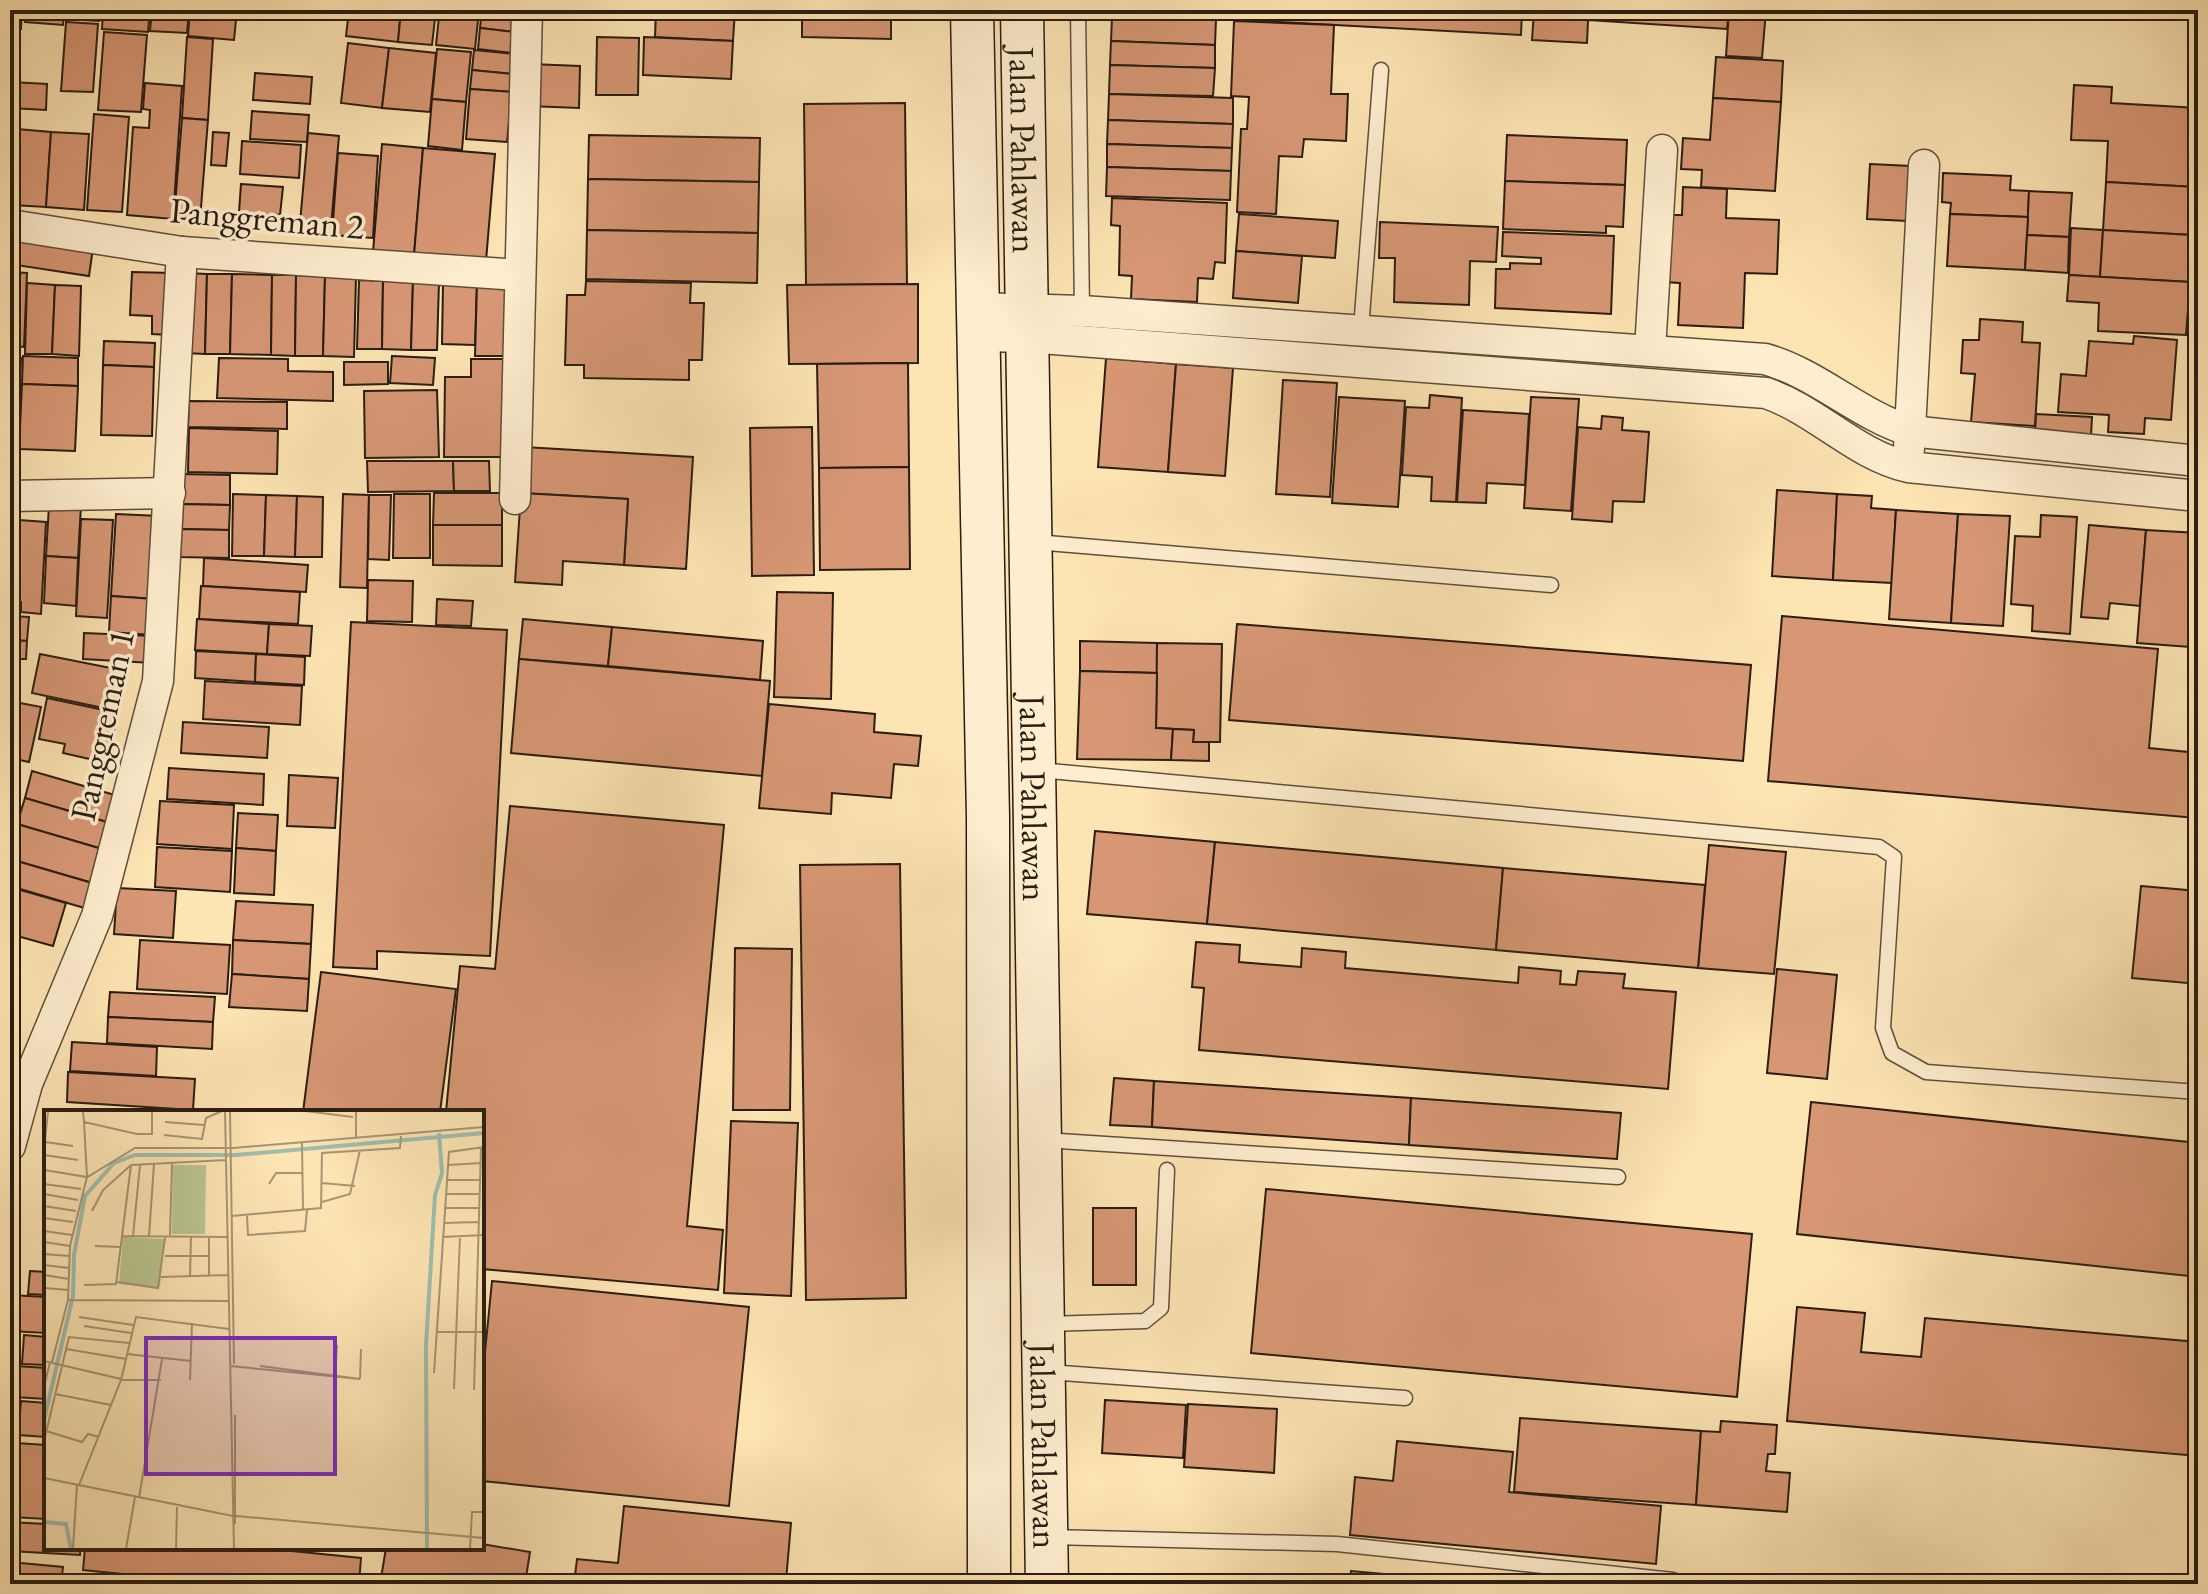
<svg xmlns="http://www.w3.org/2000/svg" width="2208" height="1594" font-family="'EB Garamond',serif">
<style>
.building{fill:#d79775;stroke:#2a1d12;stroke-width:2}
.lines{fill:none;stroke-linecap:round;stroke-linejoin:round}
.lane-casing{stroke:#5f4f3a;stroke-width:17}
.street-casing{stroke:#5f4f3a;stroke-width:33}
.secondary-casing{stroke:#2a1d12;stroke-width:45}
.lane{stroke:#feedce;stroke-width:14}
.street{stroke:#feedce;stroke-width:30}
.secondary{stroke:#feedce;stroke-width:42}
.labels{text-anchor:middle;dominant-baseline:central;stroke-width:7;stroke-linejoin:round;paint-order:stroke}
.street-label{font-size:36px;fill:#2a1d12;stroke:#feedce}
.inset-river{fill:none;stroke:#9fbeb0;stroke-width:4}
.inset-road{fill:none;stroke:#a99473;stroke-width:2}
.view{fill:#7b2cbf;fill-opacity:0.15;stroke:#7b2cbf;stroke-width:4}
.inset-edge{fill:none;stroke:#2a1d12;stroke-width:4}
</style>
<rect width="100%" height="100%" fill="#fde4b3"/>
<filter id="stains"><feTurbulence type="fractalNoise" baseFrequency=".0025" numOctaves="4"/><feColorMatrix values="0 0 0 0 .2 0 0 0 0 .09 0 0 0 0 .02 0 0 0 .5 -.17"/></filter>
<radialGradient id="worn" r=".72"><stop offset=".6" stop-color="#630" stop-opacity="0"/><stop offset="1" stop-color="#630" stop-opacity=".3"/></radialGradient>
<g class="building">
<path d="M10 10H22L21 29H10Z"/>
<path d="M25 10H64L63 25 25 22Z"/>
<path d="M65 10H100L99 21 65 19Z"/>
<path d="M103 10H150L148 32 102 29Z"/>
<path d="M152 10H189L187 33 150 31Z"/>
<path d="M190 10H237L234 40 188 36Z"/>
<path d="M349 10H401L398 42 346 36Z"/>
<path d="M401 10H436L432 45 398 42Z"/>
<path d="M440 10H479L478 20 439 16Z"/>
<path d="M482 10H517L515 32 480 28Z"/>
<path d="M533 10H574V15L533 14Z"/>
<path d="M656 10H735L733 41 655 37Z"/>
<path d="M802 10H891V39L802 37Z"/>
<path d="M1150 10H1522L1521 35 1149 15Z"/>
<path d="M1534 10H1729L1727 29 1588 20 1587 43 1532 40Z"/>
<path d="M1729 10H1766L1762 58 1726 56Z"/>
<path d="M439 16 478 20 475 49 436 45Z"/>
<path d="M1112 16 1216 19 1215 45 1111 41Z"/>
<path d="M1234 21 1334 25 1331 94H1348L1346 141 1304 139 1302 157 1279 156 1276 214 1237 212 1241 129H1247L1249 97 1231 96Z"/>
<path d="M66 22 98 24 93 92 61 91Z"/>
<path d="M480 28 515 32 513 53 478 49Z"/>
<path d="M104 32 147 35 141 112 98 110Z"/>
<path d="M187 37 213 39 208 120 182 118Z"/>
<path d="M597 37 639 38 638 95H596Z"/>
<path d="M644 37 733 41 731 79 643 75Z"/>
<path d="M1111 41 1215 45V68L1110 65Z"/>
<path d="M348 43 389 48 382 108 341 103Z"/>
<path d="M389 48 436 53 430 112 382 108Z"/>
<path d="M437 49 471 52 466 102 432 99Z"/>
<path d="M474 50 515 54 513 74 472 70Z"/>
<path d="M1716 57 1783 61 1781 102 1713 98Z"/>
<path d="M530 64 580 66 579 108 528 106Z"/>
<path d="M1110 65 1215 68 1213 96 1109 94Z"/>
<path d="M472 70 513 74 512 92 470 89Z"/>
<path d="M255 73 312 77 310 104 253 100Z"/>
<path d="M11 82 47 84 46 110 10 108Z"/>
<path d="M145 83 182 86 173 219 127 215 133 127 149 128 150 110 143 109Z"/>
<path d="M2074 85 2112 87 2111 103 2198 108 2195 187 2106 182 2108 141 2071 140Z"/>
<path d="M470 89 512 92 507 142 466 139Z"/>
<path d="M1109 94 1233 98V124L1108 120Z"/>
<path d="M1713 98 1781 102 1775 191 1701 187 1702 170 1681 169 1683 138 1710 140Z"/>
<path d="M432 99 466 102 462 150 428 146Z"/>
<path d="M905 103 907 284 806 285 804 104Z"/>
<path d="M252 111 309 115 307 142 250 139Z"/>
<path d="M94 114 129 117 122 212 87 210Z"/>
<path d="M182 118 208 120 200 220 174 218Z"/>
<path d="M1108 120 1233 124 1232 148 1107 144Z"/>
<path d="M17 129 51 132 46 207 12 205Z"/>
<path d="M51 132 89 134 84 210 46 207Z"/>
<path d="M213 132 229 133 226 166 211 165Z"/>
<path d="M308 133 339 136 331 226 300 223Z"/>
<path d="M589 135 760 138 759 182 588 179Z"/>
<path d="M1507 135 1627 140 1625 185 1505 181Z"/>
<path d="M242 141 301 145 299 178 240 174Z"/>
<path d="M382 144 423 148 414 255 373 252Z"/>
<path d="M1107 144 1232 148 1231 171 1107 167Z"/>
<path d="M423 148 495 154 486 261 414 255Z"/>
<path d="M338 153 378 156 373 238 332 235Z"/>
<path d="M1870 164 1911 166 1908 221 1867 219Z"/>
<path d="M1107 167 1231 171 1230 200 1106 196Z"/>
<path d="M1943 173 2011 176 2010 190 2029 191 2028 217 1950 214 1951 203 1942 202Z"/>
<path d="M588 179 759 182 758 233 587 230Z"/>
<path d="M1505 181 1625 185 1623 227 1606 226V233L1503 229Z"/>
<path d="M2106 182 2195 187 2192 235 2103 230Z"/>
<path d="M241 184 283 187 280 215 239 212Z"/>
<path d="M1683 187 1727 189 1726 218 1779 220 1777 274 1745 273 1743 328 1678 325 1680 283 1664 282 1666 215H1682Z"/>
<path d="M2029 191 2072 193 2069 237 2027 235Z"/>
<path d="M1112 198 1227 203 1225 263 1215 262 1213 279 1198 278 1197 302 1131 299 1132 276 1119 275 1120 226 1111 225Z"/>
<path d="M1239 214 1338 221 1335 258 1236 251Z"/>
<path d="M1950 214 2028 217 2025 270 1947 266Z"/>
<path d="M1380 222 1498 227 1496 262 1470 261 1469 305 1394 302 1395 258H1379Z"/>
<path d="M2071 228 2103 230 2100 277 2069 275Z"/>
<path d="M22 229 94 241 89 276 16 265Z"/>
<path d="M587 230 758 233 757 283 586 279Z"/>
<path d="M2103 230 2192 235 2190 282 2100 277Z"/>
<path d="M1503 232 1614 236 1611 314 1495 308 1496 269H1510V263L1541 264V258L1502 256Z"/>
<path d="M2027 235 2069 237 2068 273 2025 270Z"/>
<path d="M1236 251 1302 256 1298 303 1233 298Z"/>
<path d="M10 272 27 273 24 347 10 346Z"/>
<path d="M132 272 172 273 170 335 152 334V316L130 315Z"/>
<path d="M186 273 207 274 205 354 184 353Z"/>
<path d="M207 274H232L230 354H205Z"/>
<path d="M232 274 272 275 271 355 230 354Z"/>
<path d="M272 275H296L295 356 271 355Z"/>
<path d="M296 275 325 276 323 356H295Z"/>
<path d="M2069 275 2190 282 2186 335 2098 331 2099 303 2067 301Z"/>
<path d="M325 276 356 277 354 357 323 356Z"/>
<path d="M359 280 383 281 382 349H357Z"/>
<path d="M383 281H413L411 350 382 349Z"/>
<path d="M413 281 439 282 437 350H411Z"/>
<path d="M586 281 691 283 690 303H704L702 360H689V380L584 378V365H565L567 295H585Z"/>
<path d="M443 282 477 283 475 345 442 344Z"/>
<path d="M27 283 55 285 52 354H25Z"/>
<path d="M477 283 514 284 512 356H475Z"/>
<path d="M918 284V363L789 364 787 285Z"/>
<path d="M55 285 81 286 79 356 52 354Z"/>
<path d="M1980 319 2023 322 2022 342 2040 343 2035 426 1971 422 1975 374 1961 373 1963 340H1979Z"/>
<path d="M2134 336 2177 340 2171 420 2145 418 2144 434 2108 432 2109 415 2058 412 2061 374 2086 376 2089 341 2133 344Z"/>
<path d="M104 341 155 343 154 367 103 365Z"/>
<path d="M23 356 78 358V386L22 384Z"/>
<path d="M392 356 435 358 433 385 390 383Z"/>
<path d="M10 358H21L19 414 10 413Z"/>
<path d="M219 358 288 359V371L333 372V401L217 398Z"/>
<path d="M1106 358 1176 364 1168 472 1098 467Z"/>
<path d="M471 359H506L504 457H444L445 377H471Z"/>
<path d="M344 362H388V384L344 385Z"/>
<path d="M908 363 909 467 819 468 817 364Z"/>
<path d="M1176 364 1233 368 1225 476 1168 472Z"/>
<path d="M103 365 154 367 152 436 101 435Z"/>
<path d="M1283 380 1337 383 1330 497 1276 494Z"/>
<path d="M22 384 78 386 75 451 19 449Z"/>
<path d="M437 390 439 457 365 458 364 391Z"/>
<path d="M1430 395 1462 398 1456 502 1431 501 1432 477 1402 475 1406 407 1429 408Z"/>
<path d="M1339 397 1405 401 1398 507 1332 503Z"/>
<path d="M1531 397 1579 399 1571 511 1524 508Z"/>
<path d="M189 401 287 402V429L188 427Z"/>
<path d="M1463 410 1529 414 1525 485 1487 483 1486 503 1457 502Z"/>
<path d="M2036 414 2092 417 2091 436 2035 433Z"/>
<path d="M10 416H19L17 492H10Z"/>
<path d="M1602 416 1623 418 1622 430 1649 432 1644 502 1613 501 1612 522 1572 519 1578 427 1601 429Z"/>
<path d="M812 427 814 575 752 576 750 428Z"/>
<path d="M189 428 278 431 277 474 188 472Z"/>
<path d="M524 447 693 457 686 569 624 565 628 499 521 493Z"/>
<path d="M367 461H453L454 491 368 492Z"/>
<path d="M453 461H489L490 491H454Z"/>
<path d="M909 467 910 569 820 570 819 468Z"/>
<path d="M180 474 230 475V505L179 504Z"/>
<path d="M1777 490 1837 494 1833 580 1772 576Z"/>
<path d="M434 493H502V525H433Z"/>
<path d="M521 493 628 499 624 565 563 561 562 585 515 582Z"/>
<path d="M233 494 266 495 264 556H232Z"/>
<path d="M343 494 369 495 367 588 340 587Z"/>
<path d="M394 494H430V558H393Z"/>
<path d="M1837 494 1872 496 1871 508 1896 510 1892 583 1833 580Z"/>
<path d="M266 495 297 496 295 557 264 556Z"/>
<path d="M369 495H391L389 560 368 559Z"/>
<path d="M297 496 323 497 322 557H295Z"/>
<path d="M179 504 230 505 229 530 179 529Z"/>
<path d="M49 505 81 506 78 558 46 556Z"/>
<path d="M1896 510 1958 514 1951 623 1889 619Z"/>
<path d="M116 514 159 516 154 599 111 596Z"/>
<path d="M1958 514 2010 516 2003 626 1951 623Z"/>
<path d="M2041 515 2077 517 2070 634 2032 631 2033 606 2011 604 2015 536 2040 537Z"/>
<path d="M10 518 17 519 13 588H10Z"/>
<path d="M81 519 113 520 107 618 76 616Z"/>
<path d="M19 520 46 522 41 614 21 612V602H15Z"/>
<path d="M433 525H502V566L433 565Z"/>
<path d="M2089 525 2146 530 2140 606 2110 603 2108 619 2081 617Z"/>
<path d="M179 529 229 530V558L178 557Z"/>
<path d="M2146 530 2198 533 2190 647 2137 643Z"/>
<path d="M46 556 78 558 76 606 44 603Z"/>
<path d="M204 558 308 565 306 592 203 586Z"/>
<path d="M368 580 413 581 412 622 367 621Z"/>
<path d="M201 586 300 592 298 624 199 619Z"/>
<path d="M2196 587 2198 588V647L2191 646Z"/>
<path d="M777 592 833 593 831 699 774 697Z"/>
<path d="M111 596 154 599 152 635 109 632Z"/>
<path d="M437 599 473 601 471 626 436 625Z"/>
<path d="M10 616 29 617 27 641 10 640Z"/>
<path d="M1782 616 2158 649 2149 748 2198 753 2196 818 1768 781Z"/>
<path d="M197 619 269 624 267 654 195 650Z"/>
<path d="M523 619 612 627 608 666 519 659Z"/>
<path d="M351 622 507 630 490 956 377 951V969L333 967Z"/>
<path d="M269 624 312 626 310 656 267 654Z"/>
<path d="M1237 624 1751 665 1743 761 1229 720Z"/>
<path d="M612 627 763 641 760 680 608 666Z"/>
<path d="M84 633 153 636 152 663 83 659Z"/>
<path d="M10 640 27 641 26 659H19L17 695H10Z"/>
<path d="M1080 641 1157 643V673L1080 671Z"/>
<path d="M1157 643 1222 644 1220 742H1193L1194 730 1156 728Z"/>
<path d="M196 651 256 654 255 682 195 678Z"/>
<path d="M40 654 121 670 113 710 32 693Z"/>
<path d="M256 654 305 657 304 685 255 682Z"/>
<path d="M519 659 770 681 762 776 511 753Z"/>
<path d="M1080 671 1157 673 1156 728 1173 729 1171 760 1077 759Z"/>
<path d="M205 681 302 686 300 725 203 719Z"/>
<path d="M47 698 118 713 107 763 63 753 65 744 39 739Z"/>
<path d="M15 702 41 707 29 762 10 758V727Z"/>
<path d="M769 704 875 714 874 732 921 736 918 766 894 764 891 798 832 793 831 814 759 808Z"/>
<path d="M183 722 269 727 267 758 181 753Z"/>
<path d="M1173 729 1194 730 1193 742H1209V761L1171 760Z"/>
<path d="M169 768 264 774 263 805 167 799Z"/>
<path d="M32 771 125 798 117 825 25 798Z"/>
<path d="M289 775 338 778 335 828 287 826Z"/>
<path d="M25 798 117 825 109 851 17 824Z"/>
<path d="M160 801 234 805 232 849 157 844Z"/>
<path d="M510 806 724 825 687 1226 723 1230 718 1290 482 1269V1112H446L460 966 495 969Z"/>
<path d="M238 813 278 815 276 851 236 848Z"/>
<path d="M17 824 109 851 99 885 10 859Z"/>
<path d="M1095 831 1215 842 1207 924 1087 914Z"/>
<path d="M1215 842 1503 868 1496 950 1207 924Z"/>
<path d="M1709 845 1786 852 1774 974 1698 968Z"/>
<path d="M157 847 232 851 230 892 155 887Z"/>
<path d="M236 848 276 851 274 895 234 893Z"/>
<path d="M10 859 99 885 91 910 10 886Z"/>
<path d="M900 864 906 1298 806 1300 800 865Z"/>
<path d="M1503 868 1705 885 1698 968 1496 950Z"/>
<path d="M2141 886 2198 891V984L2132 978Z"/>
<path d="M10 887 66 903 53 946 10 934Z"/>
<path d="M117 888 176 891 173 938 114 934Z"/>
<path d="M236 901 313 905 311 944 233 940Z"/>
<path d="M140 940 230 945 227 994 137 989Z"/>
<path d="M233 940 311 944 309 979 232 974Z"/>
<path d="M1196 942 1240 945 1239 962 1301 967 1302 948 1346 952 1345 968 1518 983 1519 967 1561 971 1560 984 1576 985 1578 971 1625 974 1623 988 1676 992 1668 1089 1199 1050 1204 988 1192 987Z"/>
<path d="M735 948 792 949 790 1110H733Z"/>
<path d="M1777 969 1837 975 1827 1079 1767 1073Z"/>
<path d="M321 972 456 989 440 1112H303Z"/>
<path d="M232 974 309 979 307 1011 229 1007Z"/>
<path d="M110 992 215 997 213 1022 108 1017Z"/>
<path d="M108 1017 213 1022 212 1049 107 1043Z"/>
<path d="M72 1042 157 1047 156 1076 70 1071Z"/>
<path d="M68 1072 195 1079 193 1110 67 1102Z"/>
<path d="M1114 1078 1154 1081 1152 1127 1110 1125Z"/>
<path d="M1154 1081 1411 1098 1409 1145 1152 1127Z"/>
<path d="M1411 1098 1621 1113 1617 1159 1409 1145Z"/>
<path d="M1811 1102 2198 1143V1277L1797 1234Z"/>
<path d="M731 1121 798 1123 791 1296 724 1293Z"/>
<path d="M1266 1189 1752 1234 1737 1397 1251 1353Z"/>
<rect x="1093" y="1208" width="43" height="77"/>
<path d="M30 1271 46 1272V1295L28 1294Z"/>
<path d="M492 1281 749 1307 729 1506 482 1481V1383Z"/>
<path d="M10 1295 46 1297V1333L10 1331Z"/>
<path d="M1797 1307 1865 1313 1861 1352 1921 1357 1925 1318 2198 1342V1456L1787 1421Z"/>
<path d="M24 1335 46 1337V1365L22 1364Z"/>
<path d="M16 1366 46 1368V1399L14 1397Z"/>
<path d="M1105 1400 1186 1405 1183 1458 1102 1453Z"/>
<path d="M21 1401 46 1403V1437L18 1435Z"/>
<path d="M1188 1404 1277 1409 1274 1473 1184 1467Z"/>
<path d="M1520 1418 1701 1431 1696 1505 1514 1492Z"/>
<path d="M1721 1421 1777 1425 1775 1454H1768L1766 1471 1790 1473 1787 1512 1696 1505 1701 1431 1720 1432Z"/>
<path d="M1397 1441 1513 1452 1509 1492 1661 1506 1656 1564 1350 1535 1355 1477 1393 1481Z"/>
<path d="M16 1443 46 1445V1519L12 1517Z"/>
<path d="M624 1506 791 1523 786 1581 819 1584H574L577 1559 618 1563Z"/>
<path d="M10 1522 46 1524V1548H80V1555L10 1551Z"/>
<path d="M482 1544 530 1552 525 1584H380L386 1548H482Z"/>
<path d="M85 1548H262L361 1558 359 1584H171V1579L83 1570Z"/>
<path d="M10 1562 63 1567 61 1584H10Z"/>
<path d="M1351 1571 1495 1584H1350Z"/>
<path d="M1275 1578 1321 1582 1320 1584H1274Z"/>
</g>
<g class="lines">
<defs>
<g id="lane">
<path d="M1078 10 1082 311"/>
<path d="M1361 329 1381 70"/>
<path d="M1035 542 1551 585"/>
<path d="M1039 770 1879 847 1894 857 1883 1028 1892 1053 1926 1072 2198 1092"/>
<path d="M1044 1140 1618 1177"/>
<path d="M1047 1324 1145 1321 1161 1308 1167 1170"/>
<path d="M1048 1372 1405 1398"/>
<path d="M1050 1537 1337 1544 1673 1580"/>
</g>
<g id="street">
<path d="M10 225 182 252 519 275"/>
<path d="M978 308 1082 311 1765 359C1818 374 1857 414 1910 431L2198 461"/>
<path d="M979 336 1027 337 1766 393C1818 411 1854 454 1908 467L2198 496"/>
<path d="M1650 350 1662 150"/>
<path d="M1909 449 1924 165"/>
<path d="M10 496 170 493"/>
<path d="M515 499 527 10"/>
<path d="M10 1146 27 1084 97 916 158 681 182 252"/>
</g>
<g id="secondary">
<path d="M972 10 988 818 989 1584"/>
<path id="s1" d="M1022 10 1047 1584"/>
</g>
</defs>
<use href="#lane" class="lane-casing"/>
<use href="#street" class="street-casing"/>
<use href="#secondary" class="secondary-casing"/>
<use href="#lane" class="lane"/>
<use href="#street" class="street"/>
<use href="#secondary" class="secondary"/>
</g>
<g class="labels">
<g class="street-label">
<text stroke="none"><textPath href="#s1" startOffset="140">Jalan Pahlawan</textPath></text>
<text transform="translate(267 218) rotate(5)">Panggreman 2</text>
<text transform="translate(102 725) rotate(-78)">Panggreman 1</text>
<text stroke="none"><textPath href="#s1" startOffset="788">Jalan Pahlawan</textPath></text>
<text stroke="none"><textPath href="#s1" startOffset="1436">Jalan Pahlawan</textPath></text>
</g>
</g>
<g transform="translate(44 1110)">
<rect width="440" height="440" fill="#fde4b3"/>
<path d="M129 55H162L161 124H128ZM79 127 120 129 116 177 75 174Z" fill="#bac591"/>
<path class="inset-river" d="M0 310 29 186 30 145 41 86 70 53 91 45H192L440 23M0 412 22 414 27 439M383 439 382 235 391 85 398 63 395 23"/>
<path class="inset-road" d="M39 1 40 12 93 24H108V1M181 1 190 439M186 1 190 254M261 1 309 7M312 1V29M121 12 160 15M120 25 158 29 162 8 178 1M1 32 29 36M258 33 259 100M0 41 4 1M0 45 34 50M87 55 182 50M404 55 437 53M0 60 43 67M42 68 91 38H189L440 17M404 70H436M278 73 311 76M0 74 37 79M225 74 232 63H258M0 84 34 90M403 84H436M278 92 306 84 316 40M0 96 32 101M401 98H435M48 101 59 80 87 55M188 106 277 98 278 43 356 38 357 26M203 106 204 125 261 121 263 100M0 108 29 112M400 113 434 112M0 121 28 125M126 125 128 53M78 126 183 127M89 126 96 55M105 126 110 54M165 127V166M398 127 440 125M0 132 26 136M51 136 76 137M0 144 25 146M121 146H165M0 155 25 158M0 165 25 169M117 167 184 165M146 167 147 126M72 172 114 178 121 128M40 175 72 174 87 55M0 178 25 180M24 190 185 191M35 207 89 215M40 216 87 223M392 222H440M22 239 82 249M83 244 147 251M0 251 77 269M8 252 24 190 26 136 43 67 40 12M186 256 316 269M216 256 316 269M390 263 405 42 440 37M291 267 293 235M316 269 317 239M77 270H117M146 270 148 213M0 277 6 252M410 279 416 126M430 280 437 38M11 284 67 295M191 305V414M2 321 38 332 44 324 55 327M0 331 25 227 85 233M0 368 189 406M35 375 77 270 92 207 185 219M95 388 118 249M192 406 440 428M29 439 33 375M82 439 91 387M132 439 133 397M426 439 428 402H440"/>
<path class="view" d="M102 228H291V364H102Z"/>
<rect width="440" height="440" class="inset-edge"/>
</g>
<rect width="2208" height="1594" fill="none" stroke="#fde4b3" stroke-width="40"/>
<rect x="12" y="12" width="2184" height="1570" fill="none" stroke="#2a1d12" stroke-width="4"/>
<rect x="20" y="20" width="2168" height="1554" fill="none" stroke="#2a1d12" stroke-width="2"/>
<rect width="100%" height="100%" filter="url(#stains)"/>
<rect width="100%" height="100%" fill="url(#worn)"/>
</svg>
